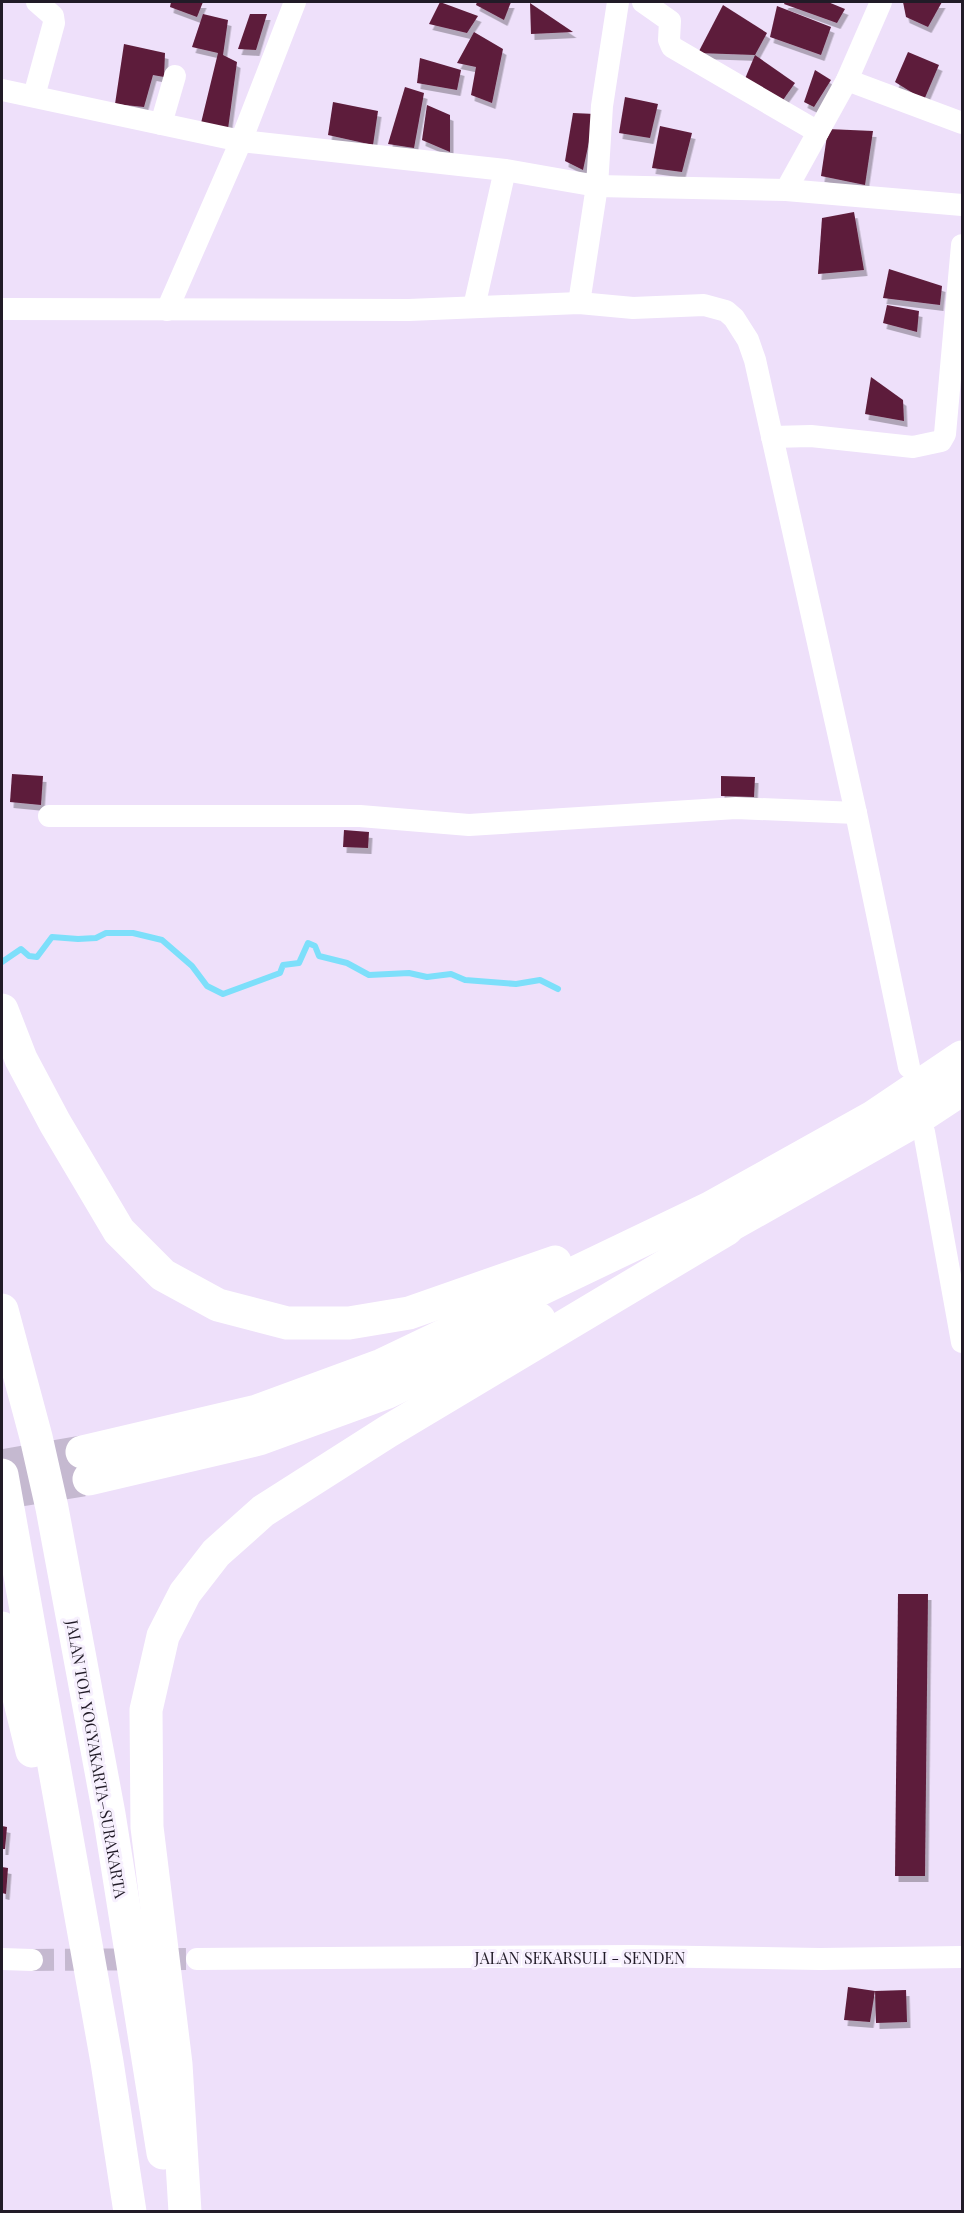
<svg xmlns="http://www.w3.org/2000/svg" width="964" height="2213" font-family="'Playfair Display',serif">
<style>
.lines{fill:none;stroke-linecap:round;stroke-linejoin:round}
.stream{stroke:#7ddffa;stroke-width:6}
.building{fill:#5d1c3a;filter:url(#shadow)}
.minor-tunnel{stroke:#c5b9d0;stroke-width:22;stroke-dasharray:22 11;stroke-linecap:butt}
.highway-tunnel{stroke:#c5b9d0;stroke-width:33;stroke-dasharray:33 16;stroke-linecap:butt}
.minor{stroke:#fff;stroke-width:22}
.highway{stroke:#fff;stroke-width:33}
.labels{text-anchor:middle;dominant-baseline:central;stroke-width:6;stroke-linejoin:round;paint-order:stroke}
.street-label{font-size:16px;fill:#211b27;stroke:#f7f0fe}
</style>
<defs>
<filter id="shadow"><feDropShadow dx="3.5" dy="6" stdDeviation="0" flood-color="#0004"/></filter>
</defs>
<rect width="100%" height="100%" fill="#eee0fa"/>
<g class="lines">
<path class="stream" d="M2 962 21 949 29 956 37 957 52 937 78 939 96 938 106 933H133L162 940 192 966 207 986 223 994 280 973 283 965 299 963 308 943 315 946 319 956 347 963 369 975 409 973 427 977 451 974 465 980 516 984 540 980 558 989"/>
</g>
<g class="building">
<path d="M171 2H203L197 17 170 7Z"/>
<path d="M440 2 478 16 467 33 429 24Z"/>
<path d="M477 2H511L504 20 476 5Z"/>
<path d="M785 2H828L845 9 837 23 784 4Z"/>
<path d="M903 2H942L928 27 906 17Z"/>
<path d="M530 3 573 32 531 34Z"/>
<path d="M723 5 767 33 755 55 698 53Z"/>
<path d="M777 6 831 27 821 55 770 37Z"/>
<path d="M203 14 228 20 223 55 237 62 228 129 201 123 218 53 192 47Z"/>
<path d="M250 14H267L256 50 238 49Z"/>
<path d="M474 32 503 49 492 103 471 95 476 67 457 63Z"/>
<path d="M124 44 165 53 164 77 153 75 144 107 115 104Z"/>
<path d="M908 52 939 65 924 100 895 82Z"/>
<path d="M755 55 795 83 783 100 744 81Z"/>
<path d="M420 58 461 70 457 90 417 83Z"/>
<path d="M815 70 831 80 814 107 804 102Z"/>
<path d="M405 87 424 93 414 148 388 144Z"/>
<path d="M625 97 658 104 650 138 619 133Z"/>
<path d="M333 102 378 111 373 145 328 135Z"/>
<path d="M427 105 450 115V152L422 140Z"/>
<path d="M573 113 595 114 583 170 565 161Z"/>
<path d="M660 126 692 133 682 172 652 168Z"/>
<path d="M828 129 873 131 865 185 821 176Z"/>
<path d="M854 212 864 270 818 274 822 218Z"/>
<path d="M889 269 942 286 940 305 883 298Z"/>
<path d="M887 305 919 311 917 332 883 323Z"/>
<path d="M871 377 903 400 904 421 865 414Z"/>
<path d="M12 774 43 776 41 805 10 802Z"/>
<path d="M721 776 755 777 754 797 721 796Z"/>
<path d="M344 830 369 832 368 848 343 847Z"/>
<path d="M898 1594H928L925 1876H895Z"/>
<path d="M2 1826 7 1827 5 1849H2Z"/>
<path d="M2 1867 8 1868 6 1894 2 1893Z"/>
<path d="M848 1987 875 1991 870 2022 844 2020Z"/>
<path d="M906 1990 907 2022 876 2023 875 1991Z"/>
</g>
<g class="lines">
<path class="minor-tunnel" d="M32 1960 197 1959"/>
<g class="highway-tunnel">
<path d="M2 1466 82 1452"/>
<path d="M2 1493 89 1479"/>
</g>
<g class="minor">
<path d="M643 2 670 21 669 40 672 47 818 132"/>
<path d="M847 80 962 123"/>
<path d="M2 90 241 141 505 170 597 186 786 190 962 205"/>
<path d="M34 96 54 23 53 16 37 2"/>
<path d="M161 124 175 76"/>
<path d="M786 190 847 80 881 2"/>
<path d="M579 303 597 186 602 106 618 2"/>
<path d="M474 307 505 170"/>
<path d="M2 309 409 310 579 303 633 308 704 305 726 311 734 318 748 340 755 360 856 813 909 1067"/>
<path d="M167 310 241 141 295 2"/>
<path d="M772 437 811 436 913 447 941 441 945 434 962 245"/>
<path d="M49 816H360L469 825 736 808 856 813"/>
<path d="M924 1132 962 1342"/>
<path d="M2 1959 32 1960"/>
<path d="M197 1959 633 1956 820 1959 962 1957"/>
</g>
<g class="highway">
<path d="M2 1010 21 1059 55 1123 119 1231 163 1275 218 1305 287 1323H349L409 1313 555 1262"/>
<path d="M708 1238 906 1126 962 1089"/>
<path d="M2 1310 36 1437 52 1508 109 1814 163 2153"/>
<path d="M82 1452 257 1411 382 1365 710 1208 873 1117 962 1057"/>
<path d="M2 1475 107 2062 130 2212"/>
<path d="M89 1479 259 1439 388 1392 539 1319"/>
<path d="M2 1628 32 1751"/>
<path d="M185 2212 176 2064 147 1827 146 1710 163 1636 185 1593 216 1553 263 1511 387 1432 727 1229"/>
</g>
</g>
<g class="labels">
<g class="street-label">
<text transform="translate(97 1759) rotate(80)">JALAN TOL YOGYAKARTA–SURAKARTA</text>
<text x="580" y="1957">JALAN SEKARSULI - SENDEN</text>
</g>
</g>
<rect width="964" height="2213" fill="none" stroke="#211b27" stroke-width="6"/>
</svg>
